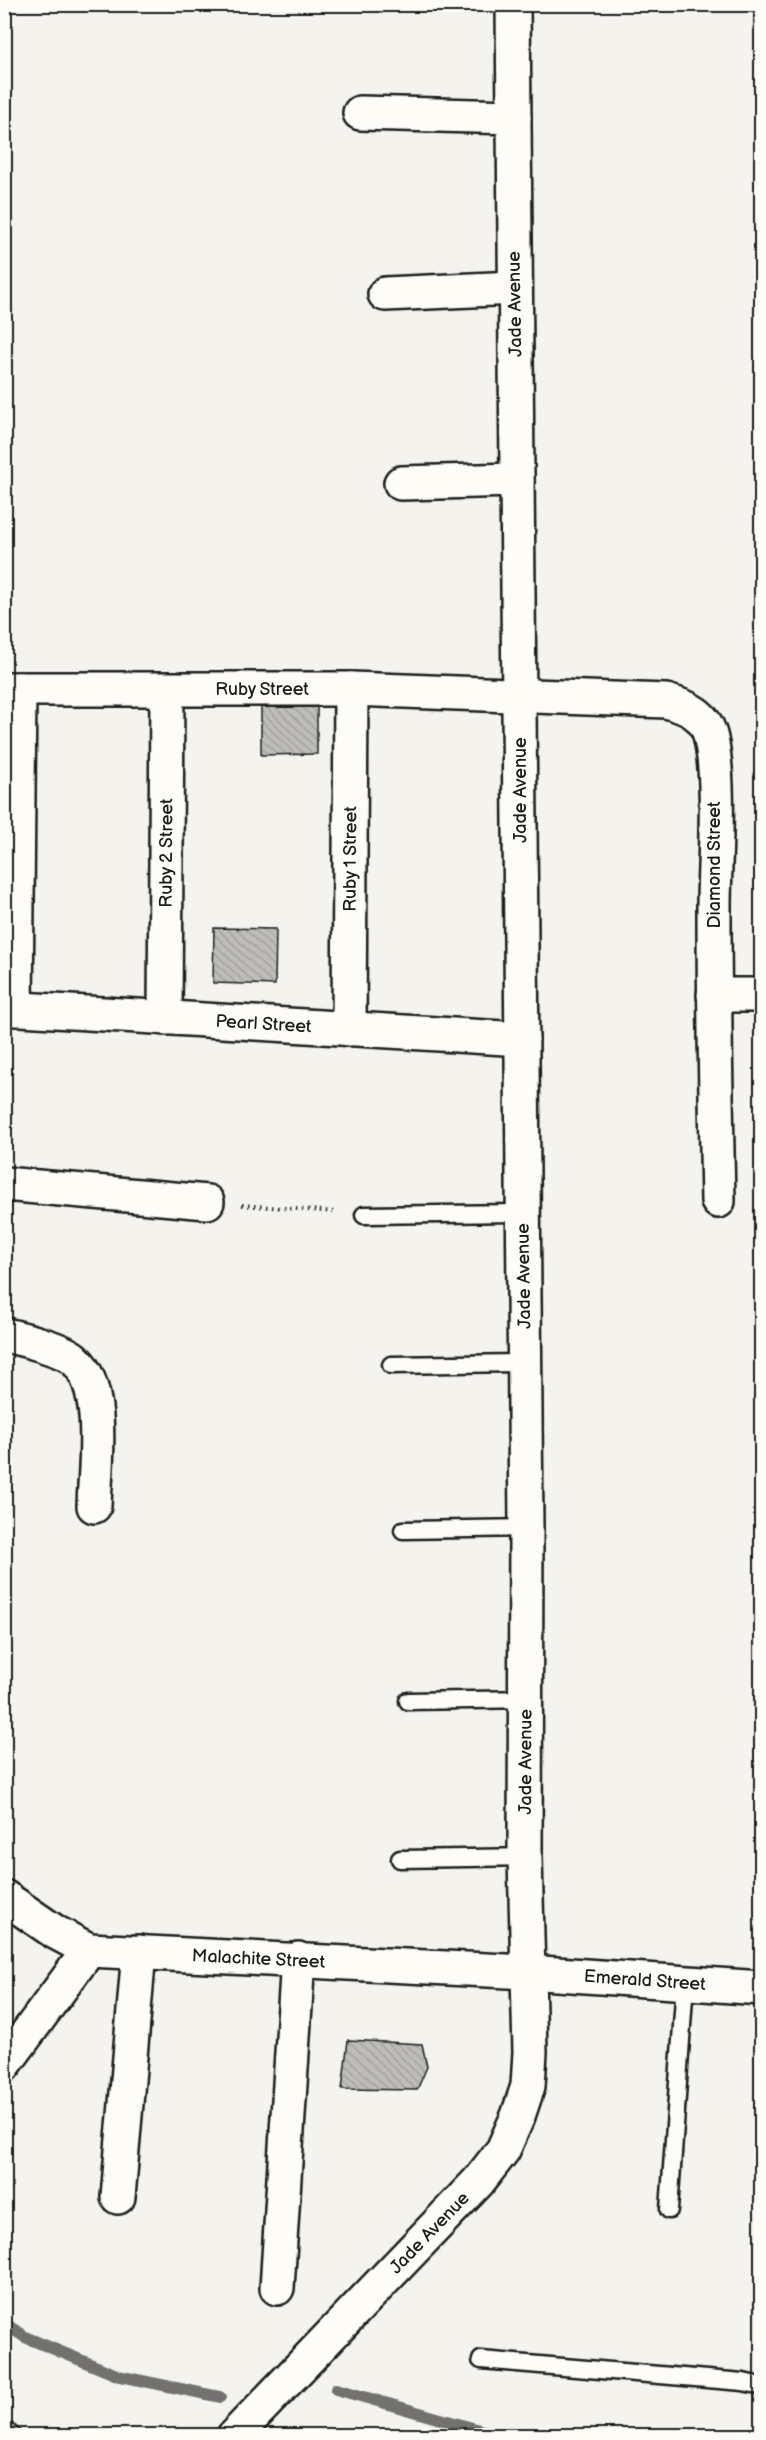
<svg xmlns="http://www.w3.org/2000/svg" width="766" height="2440" font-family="'Balsamiq Sans',sans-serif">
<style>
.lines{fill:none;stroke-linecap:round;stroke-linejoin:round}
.stream{stroke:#72716f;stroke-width:12}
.building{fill:url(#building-back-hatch);stroke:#1c1c1c;stroke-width:1.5}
.service-casing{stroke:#1c1c1c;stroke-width:21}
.minor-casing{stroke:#1c1c1c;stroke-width:38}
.tertiary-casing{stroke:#1c1c1c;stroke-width:38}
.path{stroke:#1c1c1c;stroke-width:4;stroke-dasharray:1.5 4.5;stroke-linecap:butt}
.service{stroke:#fdfcf7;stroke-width:16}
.minor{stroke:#fdfcf7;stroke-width:33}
.tertiary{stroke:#fdfcf7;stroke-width:33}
.labels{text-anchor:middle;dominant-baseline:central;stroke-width:5;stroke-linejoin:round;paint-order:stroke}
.street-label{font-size:18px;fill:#1c1c1c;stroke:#fdfcf7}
</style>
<defs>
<pattern id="building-back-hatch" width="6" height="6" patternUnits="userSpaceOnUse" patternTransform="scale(1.5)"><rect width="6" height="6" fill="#bebdba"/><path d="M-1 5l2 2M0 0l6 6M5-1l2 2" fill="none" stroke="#a3a29f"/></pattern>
</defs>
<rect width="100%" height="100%" fill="#f4f3ee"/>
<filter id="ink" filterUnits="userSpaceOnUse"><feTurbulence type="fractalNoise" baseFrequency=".0167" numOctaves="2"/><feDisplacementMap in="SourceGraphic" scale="12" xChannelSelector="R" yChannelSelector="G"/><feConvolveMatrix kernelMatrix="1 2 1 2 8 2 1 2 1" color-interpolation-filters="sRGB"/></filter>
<g filter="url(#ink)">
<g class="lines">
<g class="stream">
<path d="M4 2323 25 2337 119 2376 220 2397"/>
<path d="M336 2389 500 2436"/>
</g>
</g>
<g class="building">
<path d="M317 706V754L261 755V707Z"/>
<path d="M214 928 276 929 275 985 213 983Z"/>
<path d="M348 2040 422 2044 427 2067 417 2090 342 2089Z"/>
<path d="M4 2415 26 2436H4Z"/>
</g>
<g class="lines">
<defs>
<g id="service">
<path d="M364 1215 523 1213"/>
<path d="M391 1365 525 1363"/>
<path d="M403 1530 526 1528"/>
<path d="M408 1701 527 1699"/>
<path d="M400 1859 525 1857"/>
<path d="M669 2210 685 1983"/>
<path d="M481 2360 743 2382 762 2386"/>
</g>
<g id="minor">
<path d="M360 113 514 117"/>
<path d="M385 294 515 288"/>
<path d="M401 483 517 480"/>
<path id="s1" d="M4 689H351L666 701C688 707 706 714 711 739 721 786 714 859 714 908 714 1006 716 1103 718 1201"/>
<path d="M714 995H762"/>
<path id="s2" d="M4 1008 522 1039"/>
<path d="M16 1009 19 689"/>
<path id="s3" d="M165 1018 167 690"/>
<path id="s4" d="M349 1029 351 689"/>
<path d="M4 1184 207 1202"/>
<path d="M4 1335C20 1338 63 1349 74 1359 107 1387 95 1467 94 1506"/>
<path id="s5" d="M4 1897 55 1932 89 1950 527 1972 762 1988"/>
<path d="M4 2065 89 1950"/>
<path d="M118 2197 139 1952"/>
<path d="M277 2288 298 1959"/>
</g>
<g id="tertiary">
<path id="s6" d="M234 2436 478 2182 503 2150 518 2116 528 2086 530 2052 525 1857 526 1528 513 4"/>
</g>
</defs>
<use href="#service" class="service-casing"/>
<use href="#minor" class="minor-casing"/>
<use href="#tertiary" class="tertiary-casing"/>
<path class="path" d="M242 1205 336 1212"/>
<use href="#service" class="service"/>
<use href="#minor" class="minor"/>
<use href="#tertiary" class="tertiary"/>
</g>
</g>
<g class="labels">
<g class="street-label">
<text transform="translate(515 304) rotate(-91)">Jade Avenue</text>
<text stroke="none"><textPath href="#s1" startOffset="258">Ruby Street</textPath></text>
<text transform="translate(520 790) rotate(-90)">Jade Avenue</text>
<text stroke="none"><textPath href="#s3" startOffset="165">Ruby 2 Street</textPath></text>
<text stroke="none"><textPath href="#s4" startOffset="170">Ruby 1 Street</textPath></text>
<text transform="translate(714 865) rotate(-90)">Diamond Street</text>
<text stroke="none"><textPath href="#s2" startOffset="260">Pearl Street</textPath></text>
<text transform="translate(524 1276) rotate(-91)">Jade Avenue</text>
<text stroke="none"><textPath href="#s6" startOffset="786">Jade Avenue</textPath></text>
<text stroke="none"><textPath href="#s5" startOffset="270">Malachite Street</textPath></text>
<text stroke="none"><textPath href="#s5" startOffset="657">Emerald Street</textPath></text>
<text stroke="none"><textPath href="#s6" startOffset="282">Jade Avenue</textPath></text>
</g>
</g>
<rect width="766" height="2440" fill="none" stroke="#fdfcf7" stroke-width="24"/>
<rect x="12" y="12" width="742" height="2416" fill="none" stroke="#1c1c1c" stroke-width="2" filter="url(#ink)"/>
</svg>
